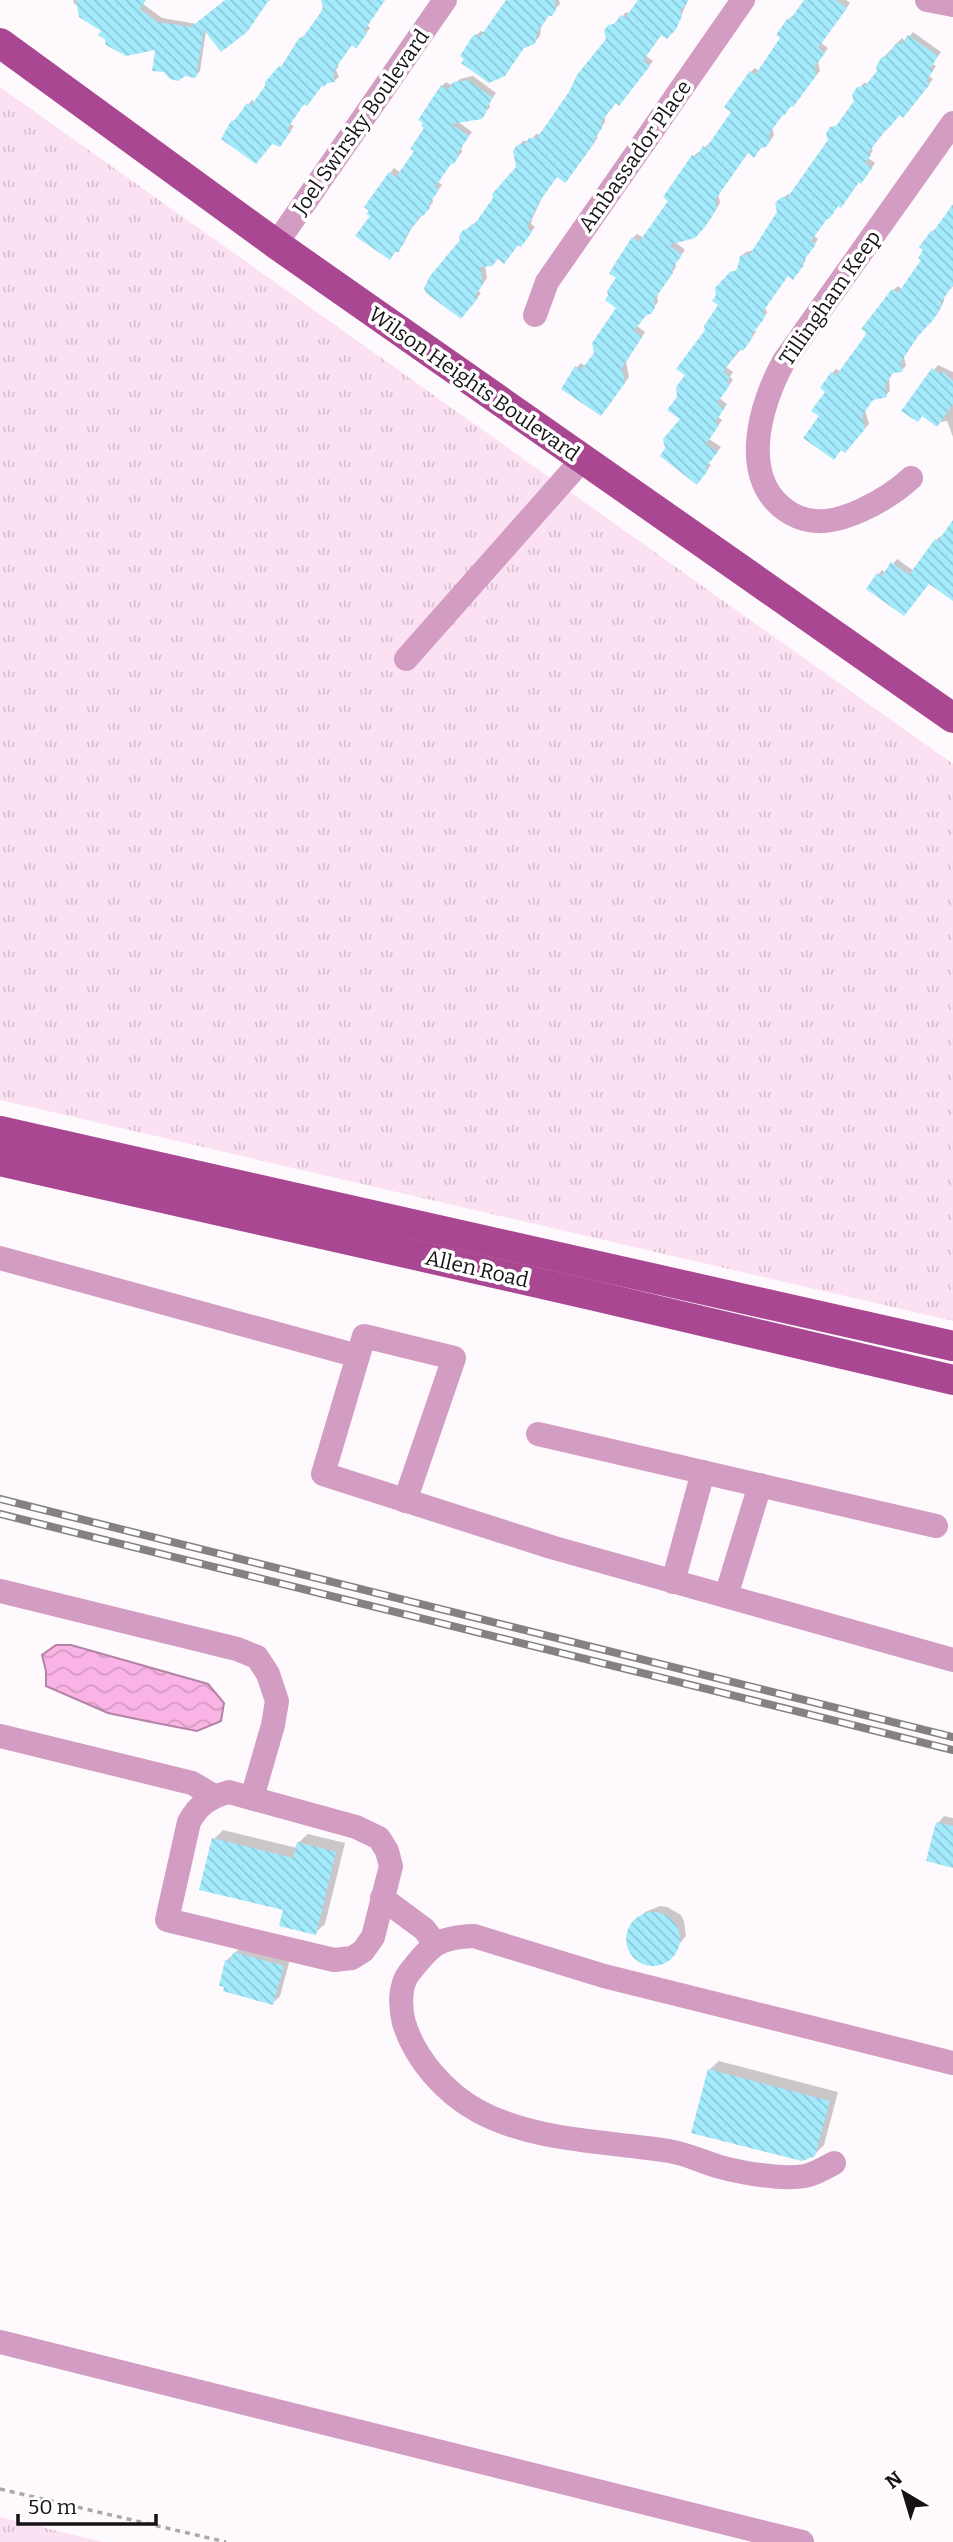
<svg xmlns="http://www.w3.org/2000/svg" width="953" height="2542" font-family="Bitter,serif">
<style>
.grass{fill:url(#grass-tufts)}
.water{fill:url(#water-waves);stroke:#b583a7;stroke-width:2}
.shadow{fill:#0003}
.building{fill:url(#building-back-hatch)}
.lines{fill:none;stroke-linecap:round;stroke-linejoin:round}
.path{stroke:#aca7aa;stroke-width:3.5;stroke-dasharray:5 5;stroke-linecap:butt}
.minor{stroke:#d39cc2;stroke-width:24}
.major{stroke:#a94792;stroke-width:30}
.rail-casing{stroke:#858084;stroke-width:8}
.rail{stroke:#fff;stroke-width:5;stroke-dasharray:16;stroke-linecap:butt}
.labels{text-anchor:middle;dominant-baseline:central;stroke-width:7;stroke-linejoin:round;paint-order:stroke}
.street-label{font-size:21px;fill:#161115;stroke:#fff}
</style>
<defs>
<pattern id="grass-tufts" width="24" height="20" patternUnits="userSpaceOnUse" patternTransform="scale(1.75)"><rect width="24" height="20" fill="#fce1f3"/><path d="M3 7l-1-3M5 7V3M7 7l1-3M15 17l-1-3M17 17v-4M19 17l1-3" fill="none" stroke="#d7c0cf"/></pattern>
<pattern id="water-waves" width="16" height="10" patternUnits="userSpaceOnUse" patternTransform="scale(1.75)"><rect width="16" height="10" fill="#f9b4e5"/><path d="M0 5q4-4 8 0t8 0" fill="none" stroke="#d59ac4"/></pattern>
<pattern id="building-back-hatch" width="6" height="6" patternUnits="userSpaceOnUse" patternTransform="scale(1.75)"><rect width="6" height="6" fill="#a3eafc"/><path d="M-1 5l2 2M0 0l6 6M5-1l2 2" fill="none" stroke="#8cc8d7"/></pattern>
</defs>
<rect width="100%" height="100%" fill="#fef9fc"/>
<g class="grass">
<path d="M0 87 953 764V1321L0 1100Z"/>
<path d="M0 2517 103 2542H0Z"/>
</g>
<path class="water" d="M56 1645H71L208 1684 224 1703 221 1721 197 1731 146 1721 108 1713 46 1686V1671L42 1655Z"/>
<g class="shadow">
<path d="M74 0H146L143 4 162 18 197 24 227 0H271L206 31 200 71 196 76 157 48H113L101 35 103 31 73 2Z"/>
<path d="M328 0H385L367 25 370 28 360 42 352 44 337 65 339 66 336 70 339 77 334 81 323 84 305 102 290 124 294 126 284 140 233 122 252 100 255 103 301 39 321 16 323 5Z"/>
<path d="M509 0H559L560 4 549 15 541 27 540 36 532 45 473 38 481 31 485 33Z"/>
<path d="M638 0H688L676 28 662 34 646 56 653 61 623 99 616 102 605 117V122L596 136 598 137 571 174 558 175 543 196 532 219 531 224 535 227 525 240 485 265 487 278 478 291 481 293 466 312 461 241 464 231 477 221 518 167V146L523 141H530L536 134 542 135 607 39 610 26 619 21 626 12 630 14Z"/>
<path d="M807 0H846L850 3 821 43 828 48 818 62 820 71 772 128 774 135 770 141 765 145 748 152 718 194 720 203 709 221 694 237 675 242 685 250 675 263 676 267 657 294 658 302 637 326 645 332 626 362 629 377 605 409 577 367 581 363 586 367 596 353 618 308V278L633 238 637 234 644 238 671 201 665 197 694 156 698 152 700 153 709 143 710 145 727 121 751 72 755 68 759 71 782 37 788 20 792 16 794 17Z"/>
<path d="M913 32 941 52 932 64 936 66 929 76 933 79 907 111 900 113 871 148 873 150 868 158 875 163 865 178 859 181 827 217 814 236 818 239 805 258 806 260 797 273 788 274 765 308 767 313 754 330 756 332 726 367 733 372 730 377 733 380 719 398 727 404 718 417 722 420 709 439 721 447 708 463 711 465 701 479 682 419 679 397 707 330 721 305 717 289 739 267 741 256 746 252 754 250 778 212 777 203 788 194H792L829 140 832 128 841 123 856 101 859 88 864 83H870L878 71 883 58 902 38 905 41Z"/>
<path d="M473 76 496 93 489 103 490 107 481 117 457 121 472 132 461 147 462 152 458 157 451 162 438 182 442 185 432 198 433 202 411 229 403 245 396 250 372 215 371 210 366 207 390 173 394 168 401 173 416 151 442 86 446 82 453 86 460 79Z"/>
<path d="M953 210V286L944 296V301L938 313 922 330 904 357 906 366 902 370 894 371 889 379 890 391 886 395 874 398 865 410 869 424 858 436 821 416 832 373 836 369 841 372 867 337 893 290 898 286 903 290 923 259 932 232Z"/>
<path d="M938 365 953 372V437L947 421 934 423V370Z"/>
<path d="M953 523V599L929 582 908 609 878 575 882 570 886 573 897 559 914 571 936 540 941 536 943 538Z"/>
<path d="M944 1816 953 1818V1866L938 1823Z"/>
<path d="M223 1830 297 1848 298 1843 308 1834 345 1843 325 1924 315 1933 214 1839Z"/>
<path d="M660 1906 667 1907 681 1915 684 1921 686 1936 666 1960 654 1964 647 1963 633 1955 629 1948 628 1932 645 1912Z"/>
<path d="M242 1946 290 1959 280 1996 273 2003 226 1986V1961Z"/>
<path d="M719 2061 838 2092 824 2145 814 2155 709 2070Z"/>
</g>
<g class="building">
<path d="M76 0H146L140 9 157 22 191 27 225 0H269L247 32 221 52 204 30 196 78 185 76 178 81 170 79 164 72 152 71 155 50 126 56 106 45 105 39 98 35 101 31 79 17Z"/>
<path d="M321 0H385L364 31 367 33 356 49 352 45 334 70 336 71 333 76 335 82 327 83 324 87 322 86 307 106 304 104 287 129 291 131 280 147 272 144 256 164 221 139 231 121 235 120 247 103 251 106 265 86V82L279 66 281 67 299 38 303 37 319 15 323 8Z"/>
<path d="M506 0H555L556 10 552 16H548L537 33 535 44 524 48 505 76 489 83 461 63 464 59 460 56 472 37 475 34 480 37Z"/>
<path d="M638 0H689L680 12 682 16 676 29 667 39 661 35 643 61 650 66 619 106 616 103 601 122 602 128 593 141 595 142 567 181 565 183 557 177 539 202 528 225 527 228 532 232 521 247 518 245 504 264 498 259 492 266 480 267 483 284 475 296 478 298 461 319 426 293 424 288 430 276 460 240 459 236 463 230 468 229 472 224 474 225 493 198 492 194 516 167 513 151 517 145 525 144 529 138H537L569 92 577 75 606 39 604 31 608 25 614 24 621 15 625 18Z"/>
<path d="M804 0H836L847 8 818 48 825 53 814 68 816 76 793 107 791 106 784 116 783 114 769 134 770 141 766 147 761 148 754 158 748 153 715 200 717 208 705 227 695 238 669 245 682 255 672 269 673 273 654 300 655 308 651 314 646 315 634 331 642 337 622 368 625 383 601 416 561 389 575 366 581 370 594 353 592 343 616 308 605 300 608 295 607 291 616 278 609 273 632 237 639 242 668 201 663 197 692 155 696 157 703 146 706 148 731 112 724 107 750 71 755 75 780 38 776 35 787 19 789 21Z"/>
<path d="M908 35 938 56 930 69 933 71 926 81 930 84 903 118 900 115 887 130 886 129 868 153 871 155 865 163 872 168 861 184 859 182 841 208 838 206 830 218 827 219 811 241 816 244 802 263 804 265 793 280 788 276 762 313 765 315 764 319 751 335 753 337 743 351 740 349 723 372 730 377 727 382 730 385 717 403 724 409 715 422 719 425 706 444 718 452 705 468 708 470 697 485 660 456 665 448 663 439 680 419 667 410 677 397 676 387 685 375 676 369 705 330 704 326 718 305 712 301 716 295 715 288 730 272 737 270 740 256 750 254 777 212 775 203 782 197 787 198 828 140 826 133 830 127 836 126 854 101 852 95 857 87 865 86 877 71 876 66 882 57 887 56 897 42 901 45Z"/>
<path d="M468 80 493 98 486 108V113L482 119 451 124 469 136 458 153V157L454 164H451L435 187 439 190 429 204 430 208 423 216H420L407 235 399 252H395L390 260 355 236 370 216 366 214 369 211 364 207 389 172 396 177 414 151 410 149 424 128 421 126 423 123 418 120 441 85 448 90 453 82Z"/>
<path d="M953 204V285L941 302V307L934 319 918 336 900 363 903 372 893 373 885 385 887 397 873 400 862 416 865 429 845 453 841 450 834 460 803 438 819 416 811 411 825 392 820 388 831 372 836 376 848 359 865 336 866 332 861 329 892 289 898 293 921 260 918 258 923 250 919 247 931 231 933 232Z"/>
<path d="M932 368 939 373 944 372 953 381V404L937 427 922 416 918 422 901 411Z"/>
<path d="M953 520V601L929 584 904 616 866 589 877 573 881 577 891 562 909 575 935 539 938 541Z"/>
<path d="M936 1822 953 1826V1868L926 1861Z"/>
<path d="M212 1838 293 1858 297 1842 336 1852 316 1935 279 1926 283 1910 199 1890Z"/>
<circle cx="653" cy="1939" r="27"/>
<path d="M234 1952 284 1966 273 2005 223 1991 224 1987 219 1986 225 1960 229 1961Z"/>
<path d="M708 2069 830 2101 815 2156 802 2161 691 2133Z"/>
</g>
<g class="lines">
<path class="path" d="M0 2489 226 2542"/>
<g class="minor">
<path d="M927 0 953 5"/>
<path d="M276 244 445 0"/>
<path d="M535 315 547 282 743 0"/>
<path d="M911 478C897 491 879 502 862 510 838 521 814 527 790 513 737 481 760 404 784 361L953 123"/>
<path d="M406 659 582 460"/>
<path d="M0 1258 358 1356 323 1474 551 1547 953 1660"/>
<path d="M358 1356 364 1336 454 1358 405 1501"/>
<path d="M538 1434 936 1526"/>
<path d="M673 1582 703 1472"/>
<path d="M0 1591 237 1649 257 1657 268 1674 277 1701 273 1725 252 1798"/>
<path d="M726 1596 760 1485"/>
<path d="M0 1736 192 1783 214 1796"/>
<path d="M229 1792 356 1827 379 1838 387 1851 391 1866 373 1937 363 1951 352 1958 334 1960 167 1920 189 1822C199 1804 210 1797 229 1792Z"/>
<path d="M382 1898 424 1929 435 1943"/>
<path d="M834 2163C825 2168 815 2174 805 2176 783 2180 742 2173 720 2167 703 2162 687 2154 669 2151 607 2141 535 2142 478 2111 445 2093 415 2059 404 2023 400 2008 399 1986 409 1973 431 1945 438 1937 474 1936L604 1976 953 2063"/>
<path d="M0 2342 802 2542"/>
</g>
<g class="major">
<path d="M0 43 276 244 953 718"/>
<path d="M0 1131 953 1346"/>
<path d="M0 1161 587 1294 953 1380"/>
</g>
<defs>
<g id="rail">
<path d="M0 1499 953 1737"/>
<path d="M0 1514 953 1750"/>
</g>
</defs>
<use href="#rail" class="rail-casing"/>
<use href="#rail" class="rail"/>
</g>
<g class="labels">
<g class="street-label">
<text transform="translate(361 122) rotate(-55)">Joel Swirsky Boulevard</text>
<text transform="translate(635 156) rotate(-55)">Ambassador Place</text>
<text transform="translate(830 298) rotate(-55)">Tillingham Keep</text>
<text transform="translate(474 384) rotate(35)">Wilson Heights Boulevard</text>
<text transform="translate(477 1269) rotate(13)">Allen Road</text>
</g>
</g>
<g transform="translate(904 2493) rotate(322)" stroke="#ffffff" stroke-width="5" paint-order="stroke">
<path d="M0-5L12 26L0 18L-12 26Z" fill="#161115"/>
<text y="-10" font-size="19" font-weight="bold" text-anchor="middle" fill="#161115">N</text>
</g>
<path d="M18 2514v10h138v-10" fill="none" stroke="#161115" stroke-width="3.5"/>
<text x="28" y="2514" font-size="21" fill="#161115" stroke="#ffffff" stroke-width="5" paint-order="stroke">50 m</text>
</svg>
